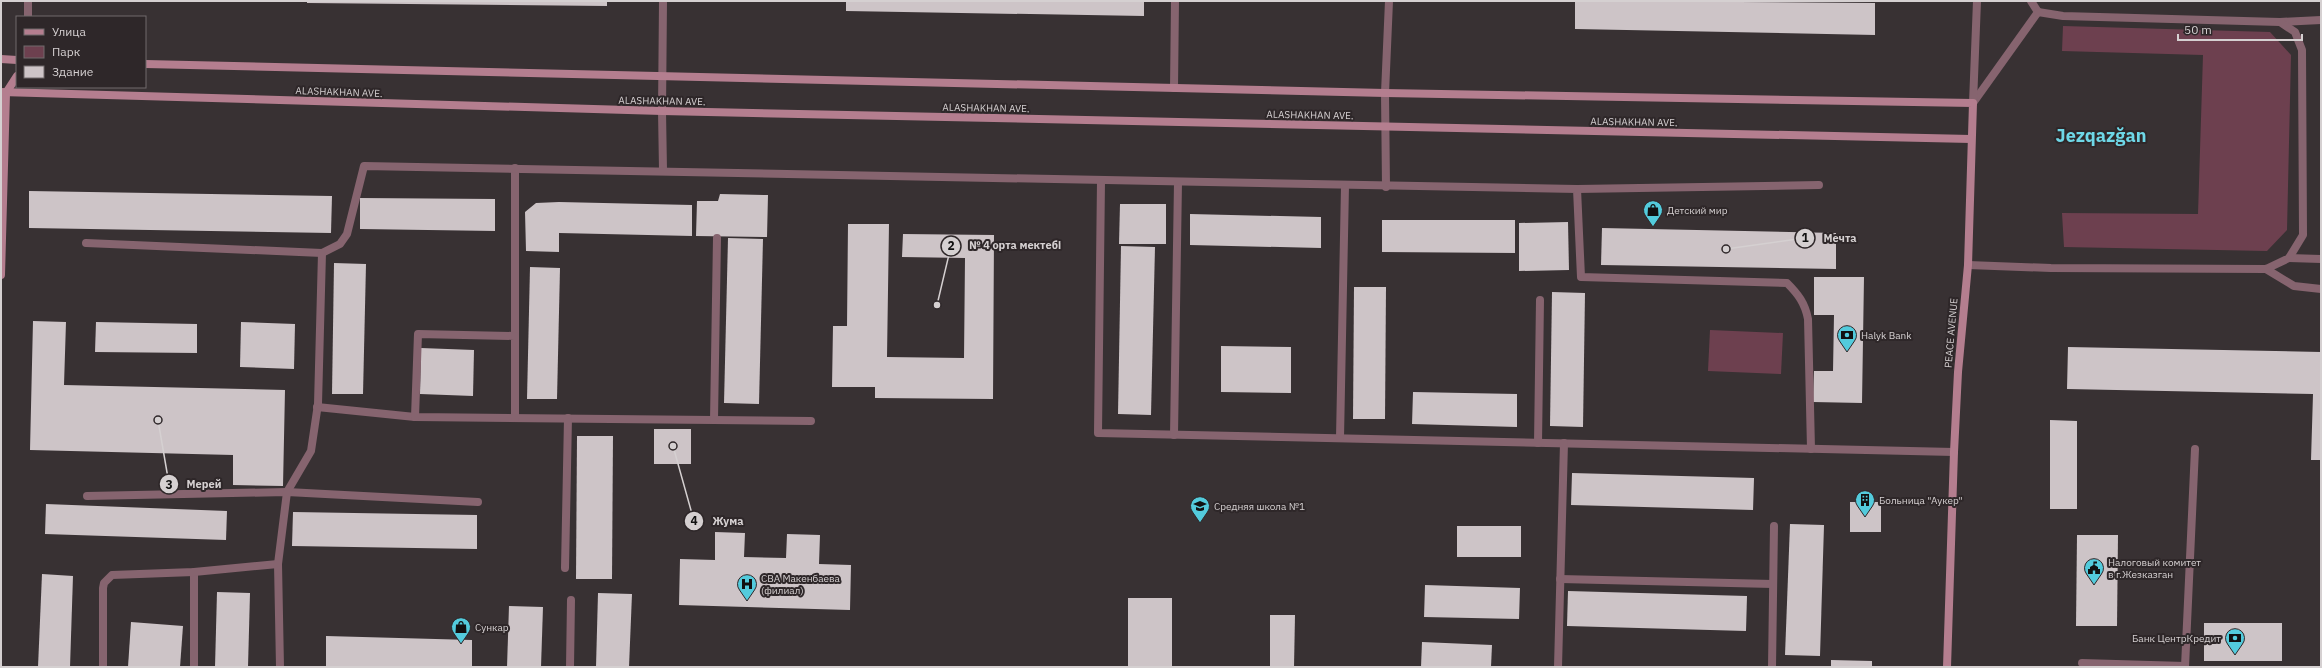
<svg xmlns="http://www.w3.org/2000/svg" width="2322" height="668" font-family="'IBM Plex Sans',sans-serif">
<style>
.green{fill:#6d404f}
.building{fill:#cdc4c7}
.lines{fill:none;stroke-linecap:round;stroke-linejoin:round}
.service{stroke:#86646f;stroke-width:8}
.minor{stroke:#86646f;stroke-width:8}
.tertiary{stroke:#86646f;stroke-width:8}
.secondary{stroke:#b47e8f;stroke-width:8}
.labels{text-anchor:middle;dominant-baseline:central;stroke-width:4;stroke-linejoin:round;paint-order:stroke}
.street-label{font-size:10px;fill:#d5d0d1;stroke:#2e2729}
.poi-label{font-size:10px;fill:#d5d0d1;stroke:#2e2729;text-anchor:start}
.town-label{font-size:18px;font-weight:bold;fill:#6ed7e7;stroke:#2e2729}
.leader{fill:none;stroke:#d5d0d1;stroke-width:1.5}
.callout-dot{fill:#d5d0d1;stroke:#2e2729;stroke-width:1.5}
.mark-label{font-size:12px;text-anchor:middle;font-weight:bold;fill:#111}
.callout-label{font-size:11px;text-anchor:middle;font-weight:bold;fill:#d5d0d1;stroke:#2e2729;stroke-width:4;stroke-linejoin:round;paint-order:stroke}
</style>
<rect width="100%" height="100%" fill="#383133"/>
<g class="green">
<path d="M2063 26 2270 32 2291 55 2287 230 2267 251 2064 247 2062 213 2198 214 2203 55 2062 51Z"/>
<path d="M1710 330 1783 333 1781 374 1708 371Z"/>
</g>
<g class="building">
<path d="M307 1H607V6L307 3Z"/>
<path d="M846 1H1144V16L846 11Z"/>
<path d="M1575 1 1875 3V35L1575 29Z"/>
<path d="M29 191 332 196 331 233 29 228Z"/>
<path d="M720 194 768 195 767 237 696 236 697 201H718Z"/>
<path d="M360 198 495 199V231L360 229Z"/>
<path d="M559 202 692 205V236L559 233V252L526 251 525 212 536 203Z"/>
<path d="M1120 204H1166V244H1119Z"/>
<path d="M1190 214 1321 217V248L1190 245Z"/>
<path d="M1382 220H1515V253L1382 252Z"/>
<path d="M1568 222 1569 270 1519 271V223Z"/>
<path d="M848 224H889L887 357 964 358 965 258 902 257 903 234 994 235 993 399 875 398V387H832L833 326H847Z"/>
<path d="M1602 228 1836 233V269L1601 265Z"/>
<path d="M728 238 763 239 759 404 724 403Z"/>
<path d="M1121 246 1155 247 1151 415 1118 414Z"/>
<path d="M334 263 366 264 363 394H332Z"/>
<path d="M530 267 560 268 557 399H527Z"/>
<path d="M1814 277H1864L1862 403 1813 402 1814 371H1833L1834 315H1814Z"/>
<path d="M1354 287H1386L1385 419H1353Z"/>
<path d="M1552 292 1585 293 1583 427 1550 426Z"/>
<path d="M33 321 66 322 64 385 285 390 283 486 233 485V455L30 450Z"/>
<path d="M96 322 197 324V353L95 352Z"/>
<path d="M241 322 295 324 294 369 240 367Z"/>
<path d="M1221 346 1291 347V393L1221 392Z"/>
<path d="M2068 347 2321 352V460H2311L2313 394 2067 389Z"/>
<path d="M421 348 474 350 473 396 420 394Z"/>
<path d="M1413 392 1517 394V427L1412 424Z"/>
<path d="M2050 420 2077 421V509H2050Z"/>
<rect x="654" y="429" width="37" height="35"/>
<path d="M577 436H613L612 579H576Z"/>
<path d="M1572 473 1754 478 1753 510 1571 505Z"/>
<rect x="1850" y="502" width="31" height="30"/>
<path d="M46 504 227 511 226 540 45 534Z"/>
<path d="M293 512 477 515V549L292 546Z"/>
<path d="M1790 524 1824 525 1820 656 1785 655Z"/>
<rect x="1457" y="526" width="64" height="31"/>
<path d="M715 532 745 533 744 557 786 558 787 534 820 535 819 564 851 565 850 610 679 605 680 559 715 560Z"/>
<path d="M2077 535H2118L2117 626H2076Z"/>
<path d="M42 574 73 576 70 667H38Z"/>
<path d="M1425 585 1520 588 1519 619 1424 617Z"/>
<path d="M1568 591 1747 596 1746 631 1567 626Z"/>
<path d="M217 592 250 593 248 667H215Z"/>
<path d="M598 593 632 594 629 667H596Z"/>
<rect x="1128" y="598" width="44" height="69"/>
<path d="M509 606 543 607 541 667H507Z"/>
<path d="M1270 615H1295L1294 667H1270Z"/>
<path d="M131 622 183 626 180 667H128Z"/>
<rect x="2204" y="623" width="78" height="38"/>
<path d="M326 636 472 640V667H326Z"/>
<path d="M1422 642 1492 645 1491 667H1421Z"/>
<path d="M1831 660 1872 661V667H1831Z"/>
</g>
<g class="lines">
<g class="service">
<path d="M2280 22 2321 20"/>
<path d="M1174 88 1175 1"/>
<path d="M1385 93 1389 1"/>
<path d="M1577 189 1819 185"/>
<path d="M86 243 322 253"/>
<path d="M2289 258 2321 259"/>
<path d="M2266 269 2294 286 2321 289"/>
<path d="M515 336V168"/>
<path d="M317 407 415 417 811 421"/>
<path d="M415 417 418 334 515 336V418"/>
<path d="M714 420 717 238"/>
<path d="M1538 443 1540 300"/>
<path d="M87 496 287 492 478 502"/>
<path d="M565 568 568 418"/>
<path d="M194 572V667"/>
<path d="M1560 579 1773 584"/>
<path d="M2082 663 2185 666"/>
<path d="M103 667V588L104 583 112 575 194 572 278 564"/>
<path d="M570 667 571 600"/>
<path d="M1772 667 1774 526"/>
<path d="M2185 667 2195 449"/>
</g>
<g class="minor">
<path d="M28 17V1"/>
<path d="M1385 93 1386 187"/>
<path d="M1973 103 2038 12 2031 1"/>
<path d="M662 111 663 170"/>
<path d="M1101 181 1098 433 1954 452"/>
<path d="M1968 265 2051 268 2266 269 2289 258 2303 235 2302 50 2295 32 2280 22 2063 16 2038 12"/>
<path d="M1174 435 1178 182"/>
<path d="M1340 438 1345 186"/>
<path d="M280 667 278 564 287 492 311 451 318 404 322 253 340 244 347 234 364 166 1577 189 1581 277 1787 283C1798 294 1805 303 1808 319L1811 449"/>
<path d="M1558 667 1564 443"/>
</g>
<g class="tertiary">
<path d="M1973 103 1977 1"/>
<path d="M662 111 663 1"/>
</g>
<g class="secondary">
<path d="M1 59 17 60"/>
<path d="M145 64 1385 93 1973 103 1968 265 1958 372 1954 452 1947 667"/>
<path d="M1 92 662 111 1971 139"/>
<path d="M1 275 6 93 17 76"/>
</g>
</g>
<defs>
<symbol id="shop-pin" viewBox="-11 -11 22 30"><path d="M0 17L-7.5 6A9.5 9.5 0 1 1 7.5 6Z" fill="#53cbdc" stroke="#2e2729"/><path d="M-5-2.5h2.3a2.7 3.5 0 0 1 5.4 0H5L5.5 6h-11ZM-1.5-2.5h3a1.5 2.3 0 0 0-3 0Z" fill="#111"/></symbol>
<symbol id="bank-pin" viewBox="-11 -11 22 30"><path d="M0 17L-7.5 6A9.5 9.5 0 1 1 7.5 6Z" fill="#53cbdc" stroke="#2e2729"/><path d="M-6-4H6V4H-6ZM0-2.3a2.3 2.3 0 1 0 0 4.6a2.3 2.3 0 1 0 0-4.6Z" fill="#111"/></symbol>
<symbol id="building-pin" viewBox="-11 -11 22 30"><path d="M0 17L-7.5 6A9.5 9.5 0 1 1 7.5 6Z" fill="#53cbdc" stroke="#2e2729"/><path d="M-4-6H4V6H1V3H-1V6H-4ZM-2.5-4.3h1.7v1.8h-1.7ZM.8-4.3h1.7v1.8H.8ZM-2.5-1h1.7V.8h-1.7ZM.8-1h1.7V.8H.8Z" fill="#111"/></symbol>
<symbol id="school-pin" viewBox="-11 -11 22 30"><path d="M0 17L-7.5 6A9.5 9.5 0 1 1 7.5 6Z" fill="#53cbdc" stroke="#2e2729"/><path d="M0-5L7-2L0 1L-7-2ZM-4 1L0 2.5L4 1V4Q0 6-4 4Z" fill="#111"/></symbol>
<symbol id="civic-pin" viewBox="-11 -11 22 30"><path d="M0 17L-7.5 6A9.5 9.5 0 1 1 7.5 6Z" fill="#53cbdc" stroke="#2e2729"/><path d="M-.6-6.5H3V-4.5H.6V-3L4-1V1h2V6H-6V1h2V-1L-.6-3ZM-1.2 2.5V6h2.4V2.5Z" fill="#111"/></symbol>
<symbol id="hospital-pin" viewBox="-11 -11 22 30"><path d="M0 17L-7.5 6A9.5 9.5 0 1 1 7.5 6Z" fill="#53cbdc" stroke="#2e2729"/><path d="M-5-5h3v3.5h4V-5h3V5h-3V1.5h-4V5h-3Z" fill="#111"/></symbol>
</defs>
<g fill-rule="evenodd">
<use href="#shop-pin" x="1642" y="199" width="22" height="30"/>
<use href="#bank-pin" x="1836" y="324" width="22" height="30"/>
<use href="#building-pin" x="1854" y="489" width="22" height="30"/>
<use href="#school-pin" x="1189" y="495" width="22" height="30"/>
<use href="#civic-pin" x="2083" y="557" width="22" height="30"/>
<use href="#hospital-pin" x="736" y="573" width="22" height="30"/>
<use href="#shop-pin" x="450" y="616" width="22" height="30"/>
<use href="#bank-pin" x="2224" y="627" width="22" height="30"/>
</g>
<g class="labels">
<g class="street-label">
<text transform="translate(339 92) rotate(2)">ALASHAKHAN AVE.</text>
<text transform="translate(662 101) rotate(1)">ALASHAKHAN AVE.</text>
<text transform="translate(986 108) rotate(1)">ALASHAKHAN AVE.</text>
<text transform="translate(1310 115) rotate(1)">ALASHAKHAN AVE.</text>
<text transform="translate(1634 122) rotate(1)">ALASHAKHAN AVE.</text>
<text transform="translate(1951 333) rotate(-85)">PEACE AVENUE</text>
</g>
<g class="poi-label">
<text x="1667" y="210">Детский мир</text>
<text x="1861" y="335">Halyk Bank</text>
<text x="1879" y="500">Больница "Аукер"</text>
<text x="1214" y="506">Средняя школа №1</text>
<text x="2108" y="562">Налоговый комитет<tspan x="2108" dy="12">в г.Жезказган</tspan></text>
<text x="761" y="578">СВА Макенбаева<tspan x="761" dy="12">(филиал)</tspan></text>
<text x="475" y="627">Сункар</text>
<text x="2221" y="638" text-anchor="end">Банк ЦентрКредит</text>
</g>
<g class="town-label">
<text x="2101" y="135">Jezqazğan</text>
</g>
</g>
<path class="leader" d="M1726 249L1805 238M937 305L951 246M158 420L169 484M673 446L694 521"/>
<g class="callout-dot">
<circle cx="1726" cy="249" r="4"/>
<circle cx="937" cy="305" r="4"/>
<circle cx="158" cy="420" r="4"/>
<circle cx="673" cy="446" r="4"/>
<circle cx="1805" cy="238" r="10"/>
<circle cx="951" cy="246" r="10"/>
<circle cx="169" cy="484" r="10"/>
<circle cx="694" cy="521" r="10"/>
</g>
<g class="mark-label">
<text x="1805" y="242">1</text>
<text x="951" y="250">2</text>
<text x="169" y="489">3</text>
<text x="694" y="525">4</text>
</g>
<g class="callout-label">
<text x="1840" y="242">Мечта</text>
<text x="1015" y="249">№ 4 орта мектебі</text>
<text x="204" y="488">Мерей</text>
<text x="728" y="525">Жума</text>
</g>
<rect width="2322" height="668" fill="none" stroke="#d5d0d1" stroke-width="4"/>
<rect x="16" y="16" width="130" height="72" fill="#2e2729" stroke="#716b6c"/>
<rect x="24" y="29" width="20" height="6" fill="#b47e8f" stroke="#716b6c"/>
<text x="52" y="36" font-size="12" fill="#d5d0d1">Улица</text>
<rect x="24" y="46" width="20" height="12" fill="#6d404f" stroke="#716b6c"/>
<text x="52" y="56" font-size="12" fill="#d5d0d1">Парк</text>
<rect x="24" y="66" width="20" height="12" fill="#cdc4c7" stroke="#716b6c"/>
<text x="52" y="76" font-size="12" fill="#d5d0d1">Здание</text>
<path d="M2178 34v6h124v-6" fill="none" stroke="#d5d0d1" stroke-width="2"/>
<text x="2184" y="34" font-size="12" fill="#d5d0d1" stroke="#2e2729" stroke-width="3" paint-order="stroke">50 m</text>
</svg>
